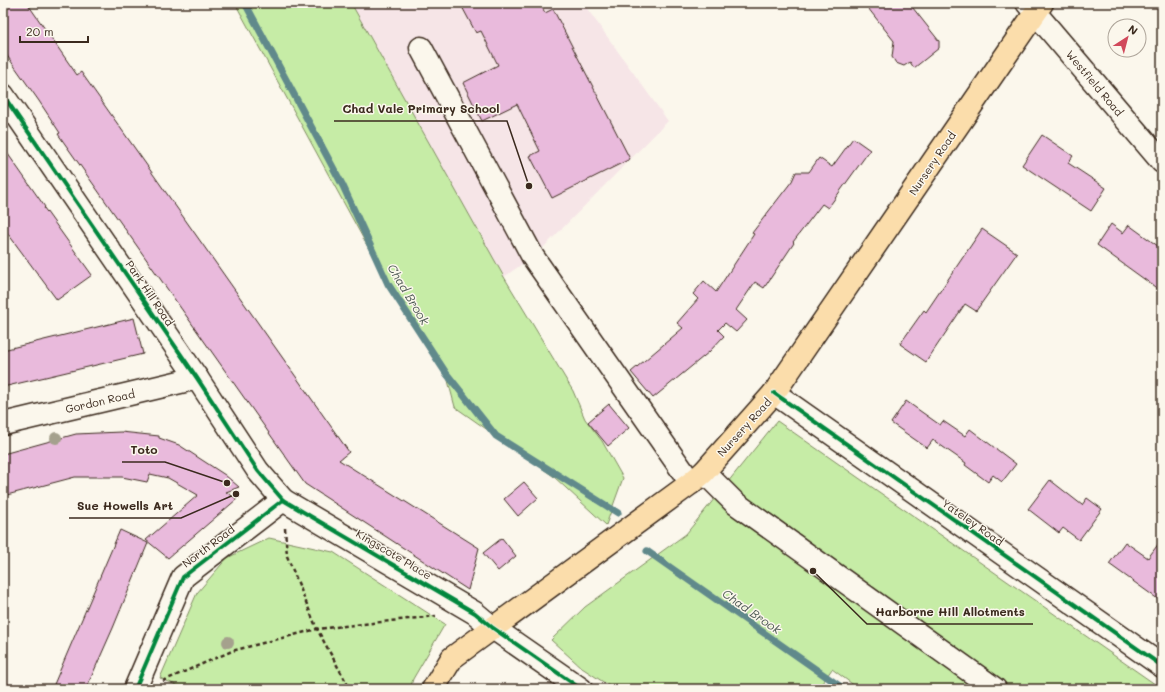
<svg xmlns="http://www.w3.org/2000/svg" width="1165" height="692" font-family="Mali,sans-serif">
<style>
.built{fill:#f6e5e7}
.green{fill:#c6eca6;stroke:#808b62}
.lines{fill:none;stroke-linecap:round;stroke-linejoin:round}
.stream{stroke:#60898b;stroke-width:7}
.building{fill:#e9badc;stroke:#3b2a1e}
.minor-casing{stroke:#3b2a1e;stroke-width:25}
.major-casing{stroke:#3b2a1e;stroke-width:25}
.path{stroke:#3b2a1e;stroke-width:2.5;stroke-dasharray:4 3;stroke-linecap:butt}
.minor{stroke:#fbf7ec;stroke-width:22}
.major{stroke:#fbddab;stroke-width:22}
.cycleway-casing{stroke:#fbf7ec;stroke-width:6}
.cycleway{stroke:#00873e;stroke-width:4}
.tree{fill:#a5a18d}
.labels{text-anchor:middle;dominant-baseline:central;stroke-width:3;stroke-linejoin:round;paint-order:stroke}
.street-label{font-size:11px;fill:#3b2a1e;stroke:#fbf7ec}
.water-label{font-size:12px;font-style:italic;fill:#4e5a55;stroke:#fbf7ec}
.leader{fill:none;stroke:#3b2a1e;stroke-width:1.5}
.callout-dot{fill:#3b2a1e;stroke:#fbf7ec;stroke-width:1.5}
.callout-label{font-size:12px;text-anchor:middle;font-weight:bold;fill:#3b2a1e;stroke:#fbf7ec;stroke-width:3;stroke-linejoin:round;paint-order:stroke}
</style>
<rect width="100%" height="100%" fill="#fbf7ec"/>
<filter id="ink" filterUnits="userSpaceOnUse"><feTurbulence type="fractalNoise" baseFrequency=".025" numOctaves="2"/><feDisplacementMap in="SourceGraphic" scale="8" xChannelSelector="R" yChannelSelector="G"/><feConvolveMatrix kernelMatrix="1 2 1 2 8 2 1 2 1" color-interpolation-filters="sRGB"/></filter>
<g filter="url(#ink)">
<path class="built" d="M351 3H583L668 121 539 252 504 277Z"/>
<g class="green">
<path d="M235 3H351L504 277 573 391 585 419 602 441 623 478 606 525 553 476 455 407 446 373 388 284Z"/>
<path d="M777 421 1162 689H859L832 669 818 689H614L582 668 551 640 585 607 686 534Z"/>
<path d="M269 538 333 552 445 624 413 679 410 689H185L160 678 197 593 227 558Z"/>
</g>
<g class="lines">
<g class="stream">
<path d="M245 3 343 186 388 284 446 373 496 436 618 513"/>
<path d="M647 551 844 689"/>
</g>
</g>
<g class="building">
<path d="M3 3H27L77 75 81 72 349 452 339 460 479 548 468 590 305 484 65 144 58 134 60 133 39 101 3 50Z"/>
<path d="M460 3H540L545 13 553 9 630 159 552 198 530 156 540 151 517 104 482 121 463 83 498 65 481 31 476 33Z"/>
<path d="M864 3H909L939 41V48L914 68 910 62 904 66 896 63 892 57 894 41Z"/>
<path d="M1042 135 1073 156 1068 163 1106 188 1091 211 1022 165Z"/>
<path d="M853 138 870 150 828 208 822 204 793 242 794 243 764 288 755 282 736 310 747 320 736 332 725 323 718 330 724 336 709 352 653 398 631 372 683 328 677 323 698 299 693 294 704 281 716 292 754 234 752 233 792 181 796 172H809L819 158 832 167Z"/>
<path d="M3 147 45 207 44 208 92 275 57 300 3 227Z"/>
<path d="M1111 224 1123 233 1129 225 1162 249V292L1097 245Z"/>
<path d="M982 229 1017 253 976 311 965 304 926 362 900 344 924 310 926 312Z"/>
<path d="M134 318 143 354 3 387V350Z"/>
<path d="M906 401 940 425 943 421 965 436 970 429 1016 464 1002 482 993 475 988 482 965 465 966 463 933 440 927 448 891 423Z"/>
<path d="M609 404 629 428 608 446 588 422Z"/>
<path d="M121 432 159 436V438L179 445 225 475 239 487 226 492 237 499 168 558 146 540 198 495 168 478 150 474 147 482 122 477H75L3 496V454L76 434Z"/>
<path d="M1050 480 1082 505 1087 498 1102 509 1079 540 1063 528 1059 533 1028 509Z"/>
<path d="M524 482 538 498 518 516 504 499Z"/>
<path d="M120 530 148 543 113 628 86 689H52Z"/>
<path d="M502 538 516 556 498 571 483 553Z"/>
<path d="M1162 539V602L1109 564 1125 542 1148 558Z"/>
</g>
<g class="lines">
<defs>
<g id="minor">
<path d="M1027 3 1162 162"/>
<path d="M421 48 533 257 691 483"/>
<path d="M3 95 197 378 258 471 283 500 475 613 493 628 581 689"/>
<path d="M774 393 1162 666"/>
<path d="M3 424 197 378"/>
<path d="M704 472 735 503 995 689"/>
<path d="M135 689 183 577 283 500"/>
</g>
<path id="major" d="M433 689 452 658 691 483 704 472 774 393 1042 3"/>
</defs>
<use href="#minor" class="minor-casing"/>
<use href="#major" class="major-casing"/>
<g class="path">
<path d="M285 528 287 556 317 629 350 689"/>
<path d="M163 681 232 651 317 629 436 616"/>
</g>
<use href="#minor" class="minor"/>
<use href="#major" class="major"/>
<defs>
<g id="cycleway">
<path d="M3 95 197 378 258 471 283 500 475 613 493 628 581 689"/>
<path d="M774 393 1162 666"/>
<path d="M135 689 183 577 283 500"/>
</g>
</defs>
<use href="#cycleway" class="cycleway-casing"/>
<use href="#cycleway" class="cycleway"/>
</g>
<g class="tree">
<circle cx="56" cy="438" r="6"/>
<circle cx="228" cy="642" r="6"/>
</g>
</g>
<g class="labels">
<g class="street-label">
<text transform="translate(1095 83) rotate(50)">Westfield Road</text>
<text transform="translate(932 163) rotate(-56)">Nursery Road</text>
<text transform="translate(150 293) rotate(56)">Park Hill Road</text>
<text transform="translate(100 401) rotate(-13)">Gordon Road</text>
<text transform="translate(744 427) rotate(-48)">Nursery Road</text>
<text transform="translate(973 522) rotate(35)">Yateley Road</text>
<text transform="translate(208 546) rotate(-37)">North Road</text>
<text transform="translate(394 554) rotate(31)">Kingscote Place</text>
</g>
<g class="water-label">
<text transform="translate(409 294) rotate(59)">Chad Brook</text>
<text transform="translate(752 611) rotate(35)">Chad Brook</text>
</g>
</g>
<path class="leader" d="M529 186L507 121H334M227 483L165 462H122M236 494L181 518H69M813 571L867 624H1033"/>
<g class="callout-dot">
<circle cx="529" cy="186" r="4"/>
<circle cx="227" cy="483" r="4"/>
<circle cx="236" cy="494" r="4"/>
<circle cx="813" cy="571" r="4"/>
</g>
<g class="callout-label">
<text x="421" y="113">Chad Vale Primary School</text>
<text x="144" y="454">Toto</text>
<text x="125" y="510">Sue Howells Art</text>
<text x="950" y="616">Harborne Hill Allotments</text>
</g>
<rect width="1165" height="692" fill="none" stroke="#fbf7ec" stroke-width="16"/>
<rect x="8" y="8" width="1149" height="676" fill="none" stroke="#3b2a1e" stroke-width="1.5" filter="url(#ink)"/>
<g transform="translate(1127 38) rotate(36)"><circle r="19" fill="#fbf7ec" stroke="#aea59a"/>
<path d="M0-3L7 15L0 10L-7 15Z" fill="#d1495b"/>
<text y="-6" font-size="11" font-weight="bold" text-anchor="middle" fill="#3b2a1e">N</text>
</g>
<path d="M20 36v6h68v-6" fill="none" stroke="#3b2a1e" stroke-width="2"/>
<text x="26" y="36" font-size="12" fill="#3b2a1e" stroke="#fbf7ec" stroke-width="3" paint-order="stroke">20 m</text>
</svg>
